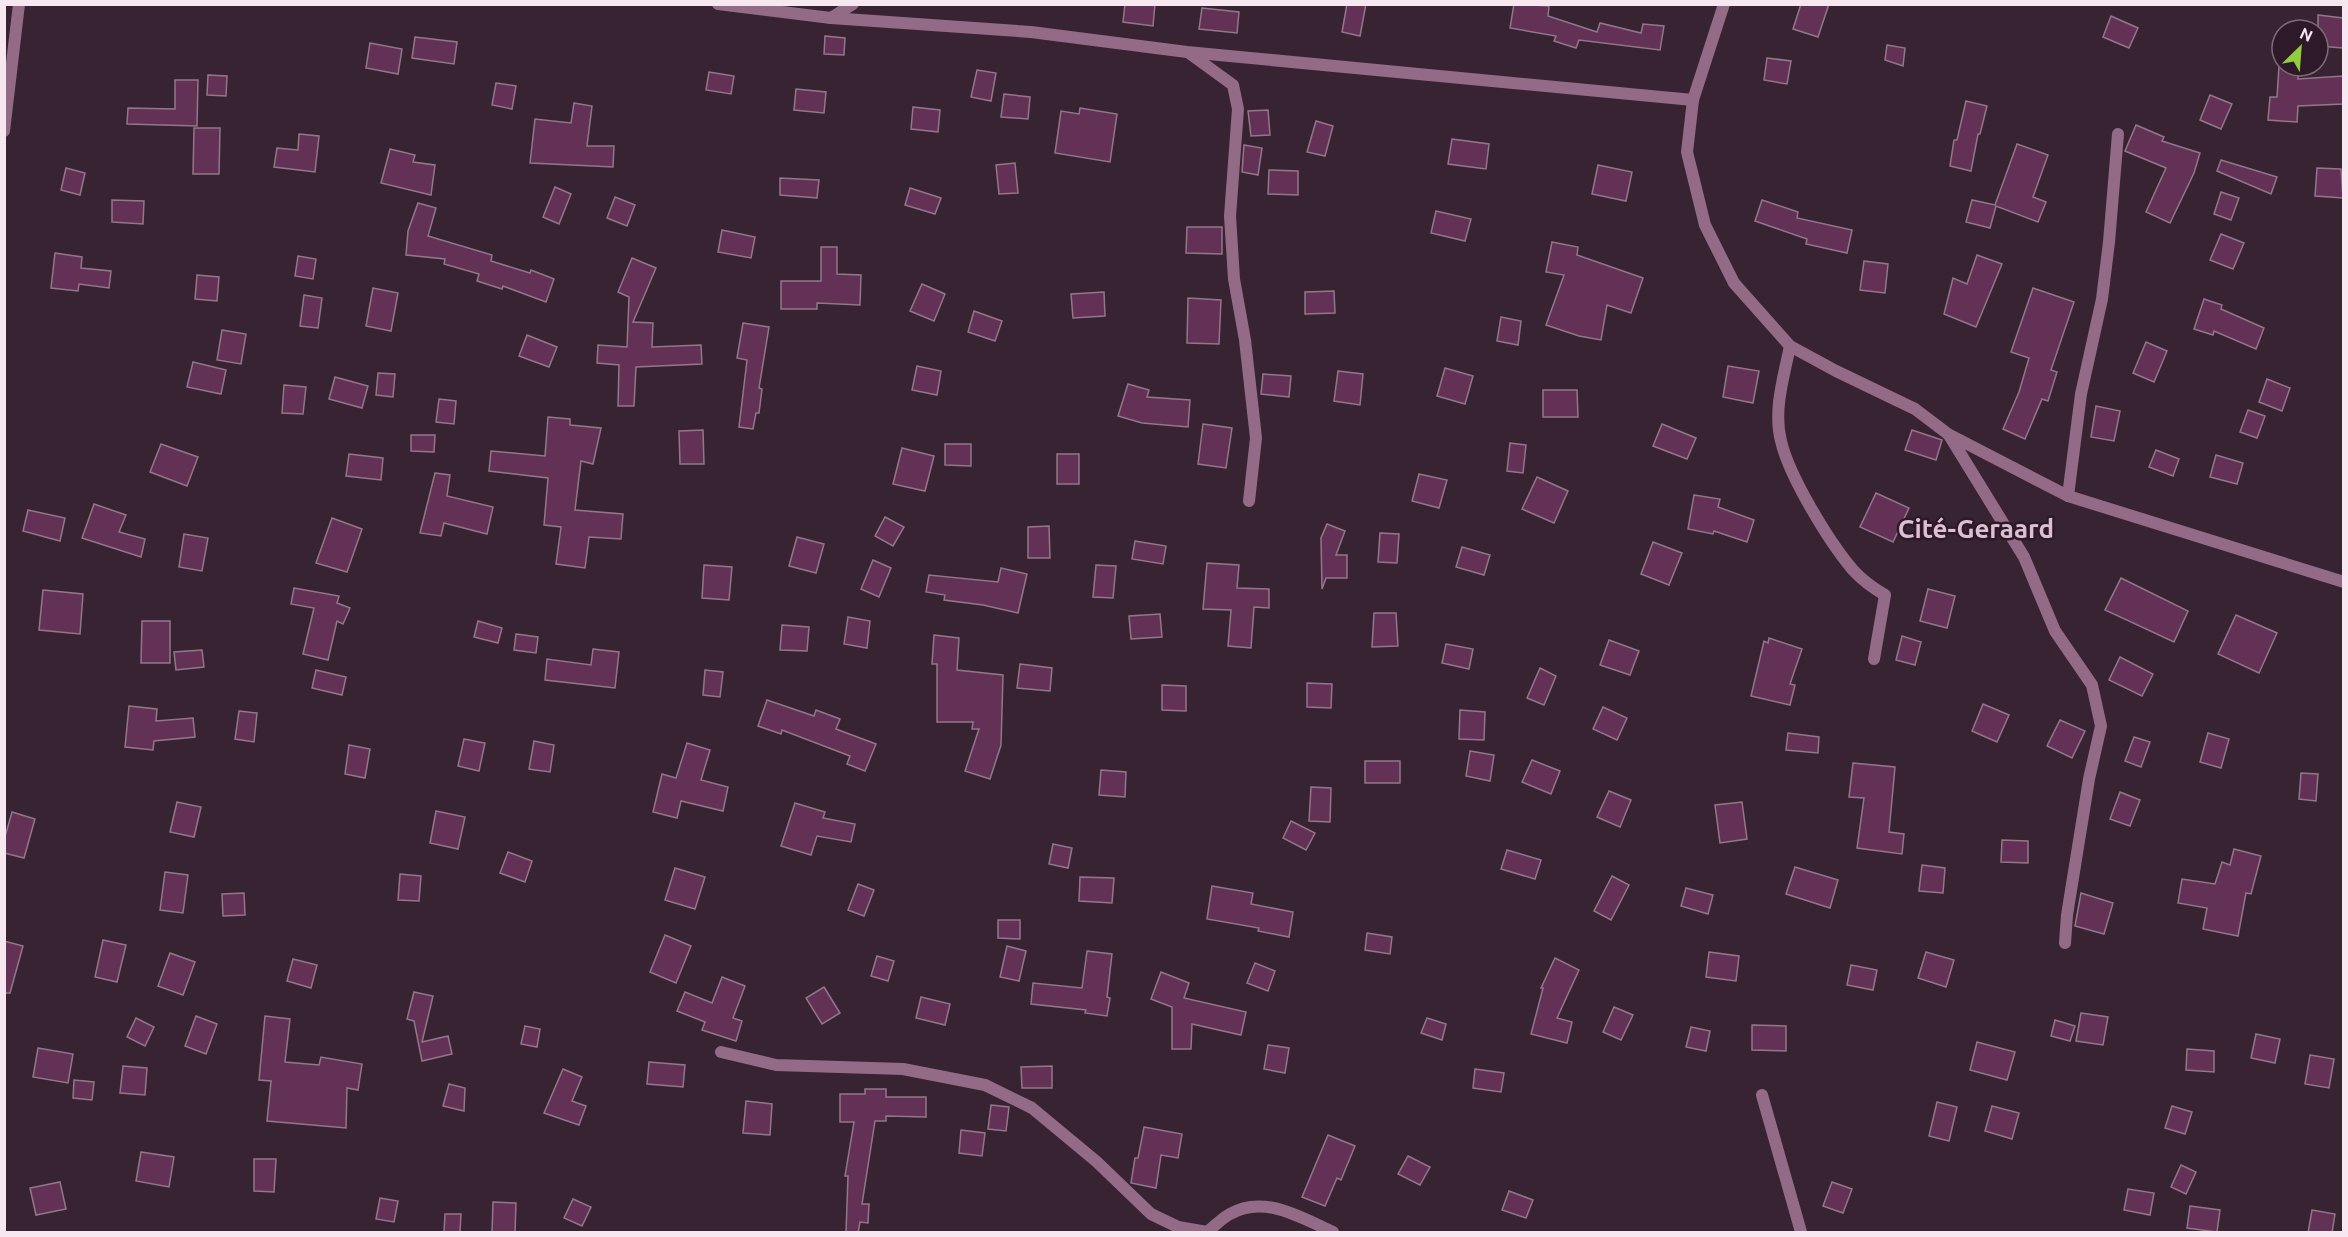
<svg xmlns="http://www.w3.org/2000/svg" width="2348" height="1237" font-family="Ubuntu,sans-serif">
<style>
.building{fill:#643156;stroke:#917788;stroke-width:1.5}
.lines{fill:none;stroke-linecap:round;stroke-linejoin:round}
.street{stroke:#946b87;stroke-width:12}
.labels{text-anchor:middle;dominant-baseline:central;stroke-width:5;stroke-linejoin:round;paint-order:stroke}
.district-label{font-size:26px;font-weight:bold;fill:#dcc0d2;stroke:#2e1928}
</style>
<rect width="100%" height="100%" fill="#382332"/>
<g class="building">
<path d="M1125 4H1155L1153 26 1123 22Z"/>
<path d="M1347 4H1366L1360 36 1342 32Z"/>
<path d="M1514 4 1549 6 1548 16 1597 32 1600 23 1641 33 1643 24 1664 26 1660 50 1579 40 1576 48 1554 41 1556 36 1510 28Z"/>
<path d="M1801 4H1829L1818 37 1793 29Z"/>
<path d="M1202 8 1239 12 1237 33 1199 29Z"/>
<path d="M2318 15 2343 18V48L2318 46Z"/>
<path d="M2111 16 2138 28 2129 48 2103 37Z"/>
<path d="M825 36 845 38 844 55 824 54Z"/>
<path d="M415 37 457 42 454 64 412 58Z"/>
<path d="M370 43 402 49 398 74 366 68Z"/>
<path d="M1887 45 1905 48 1903 66 1885 60Z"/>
<path d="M1767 58 1791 61 1787 84 1764 80Z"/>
<path d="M2279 66H2299L2298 79 2343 76V104L2298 106 2297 122 2268 120 2270 97H2277Z"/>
<path d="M977 70 996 73 991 101 971 97Z"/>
<path d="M709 72 734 76 731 94 706 90Z"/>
<path d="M208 75 227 76 226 96 207 95Z"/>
<path d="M175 80H198L197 126 127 124 128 108 175 109Z"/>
<path d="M496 83 516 86 512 109 492 105Z"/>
<path d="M796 89 826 92 824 113 794 110Z"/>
<path d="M1004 94 1030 97 1028 119 1001 117Z"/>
<path d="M2210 95 2232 104 2221 129 2200 120Z"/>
<path d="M1966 101 1987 106 1980 134H1978L1971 171 1950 166 1954 140H1957Z"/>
<path d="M574 103 592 106 587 146H614L613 167 530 163 535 119 571 123Z"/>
<path d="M913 107 940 110 938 132 911 129Z"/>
<path d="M1080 108 1117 114 1110 162 1055 153 1061 111 1079 114Z"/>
<path d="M1268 110 1270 135 1251 136 1248 111Z"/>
<path d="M1316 121 1333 126 1325 156 1307 152Z"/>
<path d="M2136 125 2164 137 2162 141 2200 153 2194 173 2170 223 2146 212 2166 168 2125 151Z"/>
<path d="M194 128H220L219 174H193Z"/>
<path d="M299 134 319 136 315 172 274 167 277 148 298 150Z"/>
<path d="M1452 139 1489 144 1486 169 1448 164Z"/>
<path d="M2017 144 2048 155 2033 197 2046 202 2038 222 1996 206 1990 228 1966 222 1972 200 1995 205Z"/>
<path d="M1244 145 1262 148 1258 175 1242 172Z"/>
<path d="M390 149 415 155 413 162 435 165 431 195 381 183Z"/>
<path d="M2221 160 2277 177 2271 194 2217 171Z"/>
<path d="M1015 163 1018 193 999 194 996 165Z"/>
<path d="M1598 165 1632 172 1626 201 1592 194Z"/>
<path d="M66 168 85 173 80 195 61 190Z"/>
<path d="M2317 168 2341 169 2343 198 2315 196Z"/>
<path d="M1269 170 1298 171V195L1268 194Z"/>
<path d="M780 178 819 180 817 198 780 195Z"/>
<path d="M555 187 571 194 559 224 543 217Z"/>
<path d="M910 188 941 198 935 214 905 205Z"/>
<path d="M2221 192 2239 198 2231 220 2214 214Z"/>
<path d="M615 197 635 205 627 226 607 218Z"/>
<path d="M112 200 144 201 143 224 112 222Z"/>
<path d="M1762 200 1798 212 1797 218 1852 230 1847 253 1806 244 1807 239 1755 221Z"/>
<path d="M418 203 436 208 428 236 492 255 491 261 530 273 531 270 554 279 546 302 503 286 502 289 477 281 479 274 444 264 445 259 406 255 408 231Z"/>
<path d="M1436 211 1471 219 1465 241 1431 233Z"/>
<path d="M1187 227H1222V254L1186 253Z"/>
<path d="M722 230 755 237 751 258 718 252Z"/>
<path d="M2221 234 2244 243 2233 269 2210 260Z"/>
<path d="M1552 242 1578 247 1577 255 1643 278 1631 313 1607 305 1601 340 1579 336 1546 325 1564 275 1546 272Z"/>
<path d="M821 247H837V274L861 275 860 305 817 303V309H781V281H821Z"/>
<path d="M55 253 82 257 81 268 111 271 109 288 79 284 78 291 51 288Z"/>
<path d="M1977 255 2002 264 1976 327 1944 314 1953 278 1967 284Z"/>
<path d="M298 256 316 259 313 279 295 276Z"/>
<path d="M632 258 656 268 633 322 653 323 652 347 701 345 702 364 636 367 634 406H618L619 365 597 363 598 345 627 347 629 297 618 292Z"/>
<path d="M1864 261 1888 264 1885 293 1860 290Z"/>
<path d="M197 275 219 277 217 301 195 299Z"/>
<path d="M922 284 945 294 934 321 910 311Z"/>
<path d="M373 288 398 293 391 331 366 326Z"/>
<path d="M2033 288 2074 302 2051 370 2057 372 2048 401 2042 399 2025 439 2003 429 2019 392 2029 358 2011 352Z"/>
<path d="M1334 291 1335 313 1305 314V292Z"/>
<path d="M1104 292 1105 316 1073 318 1071 294Z"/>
<path d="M304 295 322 298 318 328 300 326Z"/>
<path d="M1188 298 1221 300 1219 344 1187 343Z"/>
<path d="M2204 299 2222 305 2221 309 2264 328 2256 349 2214 331 2213 335 2194 329Z"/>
<path d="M974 311 1002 321 995 341 968 332Z"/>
<path d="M1501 317 1521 321 1518 345 1497 341Z"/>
<path d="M743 323 769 327 759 388 762 389 759 413H756L753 429 739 427 747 360 737 358Z"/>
<path d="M222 330 246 334 241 364 217 360Z"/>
<path d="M527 335 557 347 549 367 519 356Z"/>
<path d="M2146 342 2167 351 2154 382 2133 373Z"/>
<path d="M193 362 226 370 221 394 187 387Z"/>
<path d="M917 366 941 371 937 395 912 390Z"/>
<path d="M1728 366 1759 371 1753 403 1723 397Z"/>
<path d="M1445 368 1473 376 1465 404 1437 396Z"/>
<path d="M1338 371 1363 374 1360 405 1334 401Z"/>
<path d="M378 373 395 374 393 397 376 395Z"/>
<path d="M1263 374 1291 376 1289 397 1261 394Z"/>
<path d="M335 377 368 386 362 408 329 399Z"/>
<path d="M2267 379 2290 388 2282 411 2259 402Z"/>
<path d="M1128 384 1149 390 1147 397 1190 400 1188 427 1142 423 1118 416Z"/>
<path d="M284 385 306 387 303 414 282 413Z"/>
<path d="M1543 390H1577L1578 417H1543Z"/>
<path d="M439 399 456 401 454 424 436 422Z"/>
<path d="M2096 406 2120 411 2114 441 2091 437Z"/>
<path d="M2248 410 2265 416 2257 438 2240 432Z"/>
<path d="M548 417 570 419V425L601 428 593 464 581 461 575 510 623 514 621 539 589 537 585 568 556 564 561 527 544 525 548 478 489 471 491 451 545 456Z"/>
<path d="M1203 424 1232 428 1226 468 1198 464Z"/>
<path d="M1662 424 1696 438 1687 459 1653 446Z"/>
<path d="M703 430 704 464H680L679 431Z"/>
<path d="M1912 430 1942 440 1936 460 1905 450Z"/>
<path d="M411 435H435L434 452 411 451Z"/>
<path d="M1510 443 1526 445 1523 473 1507 471Z"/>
<path d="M161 444 198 457 187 486 150 472Z"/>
<path d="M945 444H971V466L945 465Z"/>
<path d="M902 448 934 456 925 491 893 484Z"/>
<path d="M2156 450 2179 459 2173 476 2149 467Z"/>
<path d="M349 454 383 458 381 480 346 476Z"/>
<rect x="1057" y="454" width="22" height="30"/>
<path d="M2216 455 2243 463 2237 484 2210 477Z"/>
<path d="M435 473 450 475 447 496 493 507 487 534 444 523 441 536 420 533Z"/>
<path d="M1419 474 1447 480 1439 508 1412 501Z"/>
<path d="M1537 477 1568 491 1554 523 1522 509Z"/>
<path d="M1876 493 1909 508 1893 542 1860 527Z"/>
<path d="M1694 495 1720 499 1718 507 1754 520 1747 542 1714 531 1713 534 1688 529Z"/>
<path d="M94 504 126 515 119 532 145 539 141 557 82 538Z"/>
<path d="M28 510 65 518 60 541 23 531Z"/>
<path d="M885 517 904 527 893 546 875 536Z"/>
<path d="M332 518 362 529 347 572 316 563Z"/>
<path d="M1327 524 1345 531 1336 555H1347V578H1326L1322 589 1321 538Z"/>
<path d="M1049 526 1050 558H1028V527Z"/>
<path d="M1380 533 1399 534 1397 563 1378 562Z"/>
<path d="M184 534 208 538 202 571 179 567Z"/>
<path d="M797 537 824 544 816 573 789 566Z"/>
<path d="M1135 541 1166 546 1163 564 1132 559Z"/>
<path d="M1653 542 1682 553 1669 585 1641 574Z"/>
<path d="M1462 547 1490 555 1484 575 1456 567Z"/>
<path d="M873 560 891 568 879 597 861 589Z"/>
<path d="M1207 563 1239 565 1237 588 1269 589V608L1254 607 1251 648 1228 646 1231 610 1203 609Z"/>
<path d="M704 565 732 567 729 600 702 598Z"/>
<path d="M1096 565 1116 566 1113 598 1093 597Z"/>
<path d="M1001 568 1027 574 1018 613 983 605 944 600 945 595 926 592 929 575 998 582Z"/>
<path d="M2121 578 2188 611 2174 642 2105 610Z"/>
<path d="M294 588 339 596 337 603 350 608 343 624 337 621 328 660 303 654 314 608 291 604Z"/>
<path d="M1928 589 1955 596 1947 628 1920 621Z"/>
<path d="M43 590 83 594 80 634 39 630Z"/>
<path d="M1374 613H1396L1398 646 1372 647Z"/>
<path d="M1160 614 1162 637 1131 639 1129 616Z"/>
<path d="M2236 615 2277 633 2259 673 2218 654Z"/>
<path d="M848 617 870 621 867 648 844 644Z"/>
<path d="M142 621H170V663H141Z"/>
<path d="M478 621 502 628 498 643 474 637Z"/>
<path d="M782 625 809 627 807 651 780 650Z"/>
<path d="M516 634 538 637 536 653 514 650Z"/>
<path d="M934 635 959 638 957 670 1003 675 1001 745 990 779 965 771 979 729H972L973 722H937V664H932Z"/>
<path d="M1902 636 1921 642 1915 665 1896 660Z"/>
<path d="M1769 638 1802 649 1790 684 1795 685 1790 705 1751 696 1764 641 1768 643Z"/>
<path d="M1609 640 1639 651 1630 675 1600 665Z"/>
<path d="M1446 644 1473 649 1469 669 1442 663Z"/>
<path d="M593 649 619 652 615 688 545 680 547 659 591 665Z"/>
<path d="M202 650 204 667 176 670 174 652Z"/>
<path d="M2120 657 2153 674 2142 696 2109 680Z"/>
<path d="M1020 664 1052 668 1050 691 1017 688Z"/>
<path d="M1540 668 1556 676 1544 705 1527 698Z"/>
<path d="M316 670 346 677 342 695 312 688Z"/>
<path d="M705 670 723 672 720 697 703 695Z"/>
<path d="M1307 683 1332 684 1331 708 1307 707Z"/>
<path d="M1162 685 1186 686V711L1162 710Z"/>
<path d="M767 700 814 716 816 710 840 719 836 729 876 744 865 771 847 764 850 756 782 730 781 734 758 726Z"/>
<path d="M1983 704 2009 715 1997 742 1972 731Z"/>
<path d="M129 706 157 709 156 721 193 718 195 737 154 741 153 750 125 747Z"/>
<path d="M1603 707 1627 718 1617 740 1593 729Z"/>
<path d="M1460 710 1485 712 1484 740 1459 739Z"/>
<path d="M239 711 257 713 254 742 235 739Z"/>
<path d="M2060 720 2085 731 2072 758 2047 746Z"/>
<path d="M1788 733 1819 737 1818 753 1786 750Z"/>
<path d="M2208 733 2229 739 2221 768 2200 762Z"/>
<path d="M2134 737 2150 742 2141 767 2125 761Z"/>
<path d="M464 739 485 743 479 771 458 766Z"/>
<path d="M534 741 554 745 550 772 529 769Z"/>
<path d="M687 743 710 750 701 780 728 787 723 811 681 801 677 818 653 812 662 774 676 778Z"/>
<path d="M349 745 370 749 365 778 345 774Z"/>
<path d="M1470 751 1494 755 1490 781 1466 776Z"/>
<path d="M1532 760 1560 771 1551 794 1522 782Z"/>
<rect x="1365" y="761" width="35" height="22"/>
<path d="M1853 763 1895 767 1889 832 1904 834 1902 854 1857 848 1864 798 1849 797Z"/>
<path d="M1101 770 1126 772 1125 797 1099 795Z"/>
<path d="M2301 773 2318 774 2316 801 2299 799Z"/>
<path d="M1311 787 1331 788 1330 822 1309 821Z"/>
<path d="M1609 791 1631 800 1620 827 1597 817Z"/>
<path d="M2120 792 2140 800 2130 826 2110 819Z"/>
<path d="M177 802 201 807 194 837 170 832Z"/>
<path d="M1742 802 1747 839 1720 843 1715 805Z"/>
<path d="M795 803 825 812 823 818 855 824 851 842 817 836 811 855 781 846Z"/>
<path d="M436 811 465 817 458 849 430 843Z"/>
<path d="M12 812 35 819 24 858 4 853V840Z"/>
<path d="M1291 821 1315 833 1306 850 1283 838Z"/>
<path d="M2002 840 2028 841V863L2001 862Z"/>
<path d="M1053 844 1072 848 1068 868 1049 864Z"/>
<path d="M2234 849 2261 856 2251 894 2246 893 2238 936 2203 929 2207 908 2178 903 2182 879 2215 884 2222 862 2230 865Z"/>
<path d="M1507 850 1541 860 1535 879 1501 869Z"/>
<path d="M508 852 532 861 525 882 500 873Z"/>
<path d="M1922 865 1945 868 1943 893 1919 891Z"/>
<path d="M1795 867 1838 880 1830 908 1786 894Z"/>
<path d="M675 868 705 877 695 909 665 900Z"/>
<path d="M165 872 188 875 183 913 160 910Z"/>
<path d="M400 874 421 876 419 901 398 900Z"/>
<path d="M1612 876 1629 885 1611 920 1594 911Z"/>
<path d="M1080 877 1114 878 1112 903 1079 901Z"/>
<path d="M858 884 874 890 864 916 848 910Z"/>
<path d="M1212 886 1253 893 1251 904 1293 912 1289 937 1258 931 1259 928 1207 919Z"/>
<path d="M1686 888 1713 895 1708 914 1681 906Z"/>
<path d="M244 893 245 915 223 916 222 894Z"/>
<path d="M2081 893 2113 903 2104 934 2075 926Z"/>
<path d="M998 920H1020V939L998 938Z"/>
<path d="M1367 933 1392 937 1390 954 1365 950Z"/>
<path d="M665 935 691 946 676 983 650 972Z"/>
<path d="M103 940 126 945 117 982 95 977Z"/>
<path d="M4 941 23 946 10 993H4Z"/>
<path d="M1007 946 1026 951 1019 981 1000 977Z"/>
<path d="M1087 951 1112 954 1107 997 1110 998 1107 1016 1085 1013 1086 1010 1031 1004 1033 983 1082 988Z"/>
<path d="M1709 952 1739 956 1736 981 1706 977Z"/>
<path d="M1926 952 1954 960 1946 987 1918 978Z"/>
<path d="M170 953 195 962 183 995 158 986Z"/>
<path d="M877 956 894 961 888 981 871 976Z"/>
<path d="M1555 958 1579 970 1557 1018 1572 1022 1567 1043 1531 1034 1543 988H1541Z"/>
<path d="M293 959 317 965 311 988 287 981Z"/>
<path d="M1255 963 1275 971 1268 991 1247 983Z"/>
<path d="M1851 965 1877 970 1873 990 1847 985Z"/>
<path d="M1161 972 1189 983 1184 998 1246 1012 1241 1035 1192 1024 1191 1049H1172V1007L1151 999Z"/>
<path d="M722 977 745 986 733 1018 742 1021 736 1041 702 1030 705 1022 677 1011 685 992 712 1003Z"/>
<path d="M824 987 840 1013 822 1024 806 998Z"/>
<path d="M414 992 433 996 422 1042 448 1036 452 1054 422 1061 414 1021 407 1019Z"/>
<path d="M921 997 950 1004 945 1025 916 1018Z"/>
<path d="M1614 1007 1633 1015 1621 1040 1603 1032Z"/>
<path d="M2081 1013 2108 1017 2103 1045 2076 1041Z"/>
<path d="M196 1016 217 1024 206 1054 185 1046Z"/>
<path d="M265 1016 290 1019 285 1062 319 1065 321 1057 362 1064 358 1090 347 1088 346 1128 267 1121 271 1081 259 1080Z"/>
<path d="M136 1018 154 1027 145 1046 127 1037Z"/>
<path d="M1427 1018 1446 1024 1442 1040 1421 1033Z"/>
<path d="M2055 1020 2075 1026 2070 1041 2051 1036Z"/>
<path d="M1752 1025 1786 1026V1051L1752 1050Z"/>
<path d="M525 1026 540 1029 537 1047 521 1044Z"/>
<path d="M1691 1027 1710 1031 1706 1051 1686 1047Z"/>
<path d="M2256 1034 2280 1039 2275 1063 2251 1058Z"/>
<path d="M1977 1042 2015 1052 2007 1080 1970 1070Z"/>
<path d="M1268 1045 1289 1048 1285 1073 1264 1069Z"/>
<path d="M38 1048 73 1054 68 1083 33 1077Z"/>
<path d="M2187 1049 2214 1051V1072L2186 1070Z"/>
<path d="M2310 1055 2334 1059 2329 1088 2305 1084Z"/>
<path d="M649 1062 685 1065 683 1087 647 1084Z"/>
<path d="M123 1066 147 1068 145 1095 120 1093Z"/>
<path d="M1052 1066V1088H1022L1021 1067Z"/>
<path d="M563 1069 582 1077 572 1101 586 1106 579 1125 544 1113Z"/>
<path d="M1475 1069 1504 1073 1501 1092 1473 1088Z"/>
<path d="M74 1080 94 1082 92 1100 73 1098Z"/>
<path d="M449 1084 465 1088 464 1111 443 1106Z"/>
<path d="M865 1089H886V1097H926V1117L886 1116V1121H875L862 1204H869L868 1223 860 1222 858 1233H846L848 1176H845L854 1122H840V1094H865Z"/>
<path d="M746 1101 772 1104 770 1135 743 1133Z"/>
<path d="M1937 1102 1957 1107 1949 1141 1929 1136Z"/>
<path d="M991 1105 1009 1107 1006 1131 988 1129Z"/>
<path d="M1992 1106 2019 1113 2012 1139 1985 1131Z"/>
<path d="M2172 1106 2192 1112 2185 1134 2165 1128Z"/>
<path d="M1144 1127 1182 1134 1178 1158 1161 1155 1156 1188 1131 1183 1135 1158H1138Z"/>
<path d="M961 1130 985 1133 982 1156 959 1153Z"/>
<path d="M1328 1135 1355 1146 1341 1180 1337 1178 1325 1206 1302 1197Z"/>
<path d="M141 1152 174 1157 169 1187 136 1181Z"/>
<path d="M1408 1156 1430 1167 1420 1185 1398 1174Z"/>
<path d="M254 1159H276L274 1192 254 1191Z"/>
<path d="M2181 1165 2196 1172 2186 1194 2171 1187Z"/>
<path d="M60 1182 66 1209 36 1215 30 1188Z"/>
<path d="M1832 1182 1852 1189 1843 1213 1823 1206Z"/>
<path d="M2128 1189 2154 1193 2150 1215 2124 1210Z"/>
<path d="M1509 1191 1533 1200 1526 1218 1502 1210Z"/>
<path d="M380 1198 398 1201 394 1222 376 1219Z"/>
<path d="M573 1199 591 1207 582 1226 564 1218Z"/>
<path d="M493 1202 516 1203 515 1233H492Z"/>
<path d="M2190 1206 2220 1210 2217 1232 2187 1228Z"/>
<path d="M2312 1210 2335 1214 2332 1233H2308Z"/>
<path d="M445 1214H461L460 1232H444Z"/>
</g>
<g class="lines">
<g class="street">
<path d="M718 4 831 18 1031 32 1187 52 1693 100"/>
<path d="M1724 4 1693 100 1687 152 1705 225 1734 283 1790 346 1836 371 1915 409 1948 434 2068 496 2344 582"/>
<path d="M831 18 853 4"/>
<path d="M1189 53 1233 85 1238 109 1230 216 1234 279 1245 340 1256 438 1249 501"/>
<path d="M4 131 19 4"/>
<path d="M1790 346C1784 376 1773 410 1781 441 1789 476 1829 542 1853 570 1862 580 1873 588 1885 595L1874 659"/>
<path d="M1949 435 2024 557 2055 631 2092 685 2101 726 2089 779 2067 915 2065 943"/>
<path d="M2068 496 2081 394 2102 299 2109 242 2118 134"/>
<path d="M721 1052 776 1065 903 1069 985 1085 1032 1108 1097 1162 1151 1214 1178 1227 1207 1232C1215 1226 1222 1218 1230 1214 1264 1194 1302 1218 1333 1232"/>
<path d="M1762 1095 1801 1232"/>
</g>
</g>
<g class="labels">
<g class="district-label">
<text x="1976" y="528">Cité-Geraard</text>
</g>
</g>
<rect width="2348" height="1237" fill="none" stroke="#f6e7f1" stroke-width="12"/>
<g transform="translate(2300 48) rotate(25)"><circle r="28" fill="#2e1928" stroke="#7e6b78" stroke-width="1.5"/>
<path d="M0-4.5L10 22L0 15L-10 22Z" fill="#93cc3d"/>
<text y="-9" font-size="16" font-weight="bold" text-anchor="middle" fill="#f6e7f1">N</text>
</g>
</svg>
